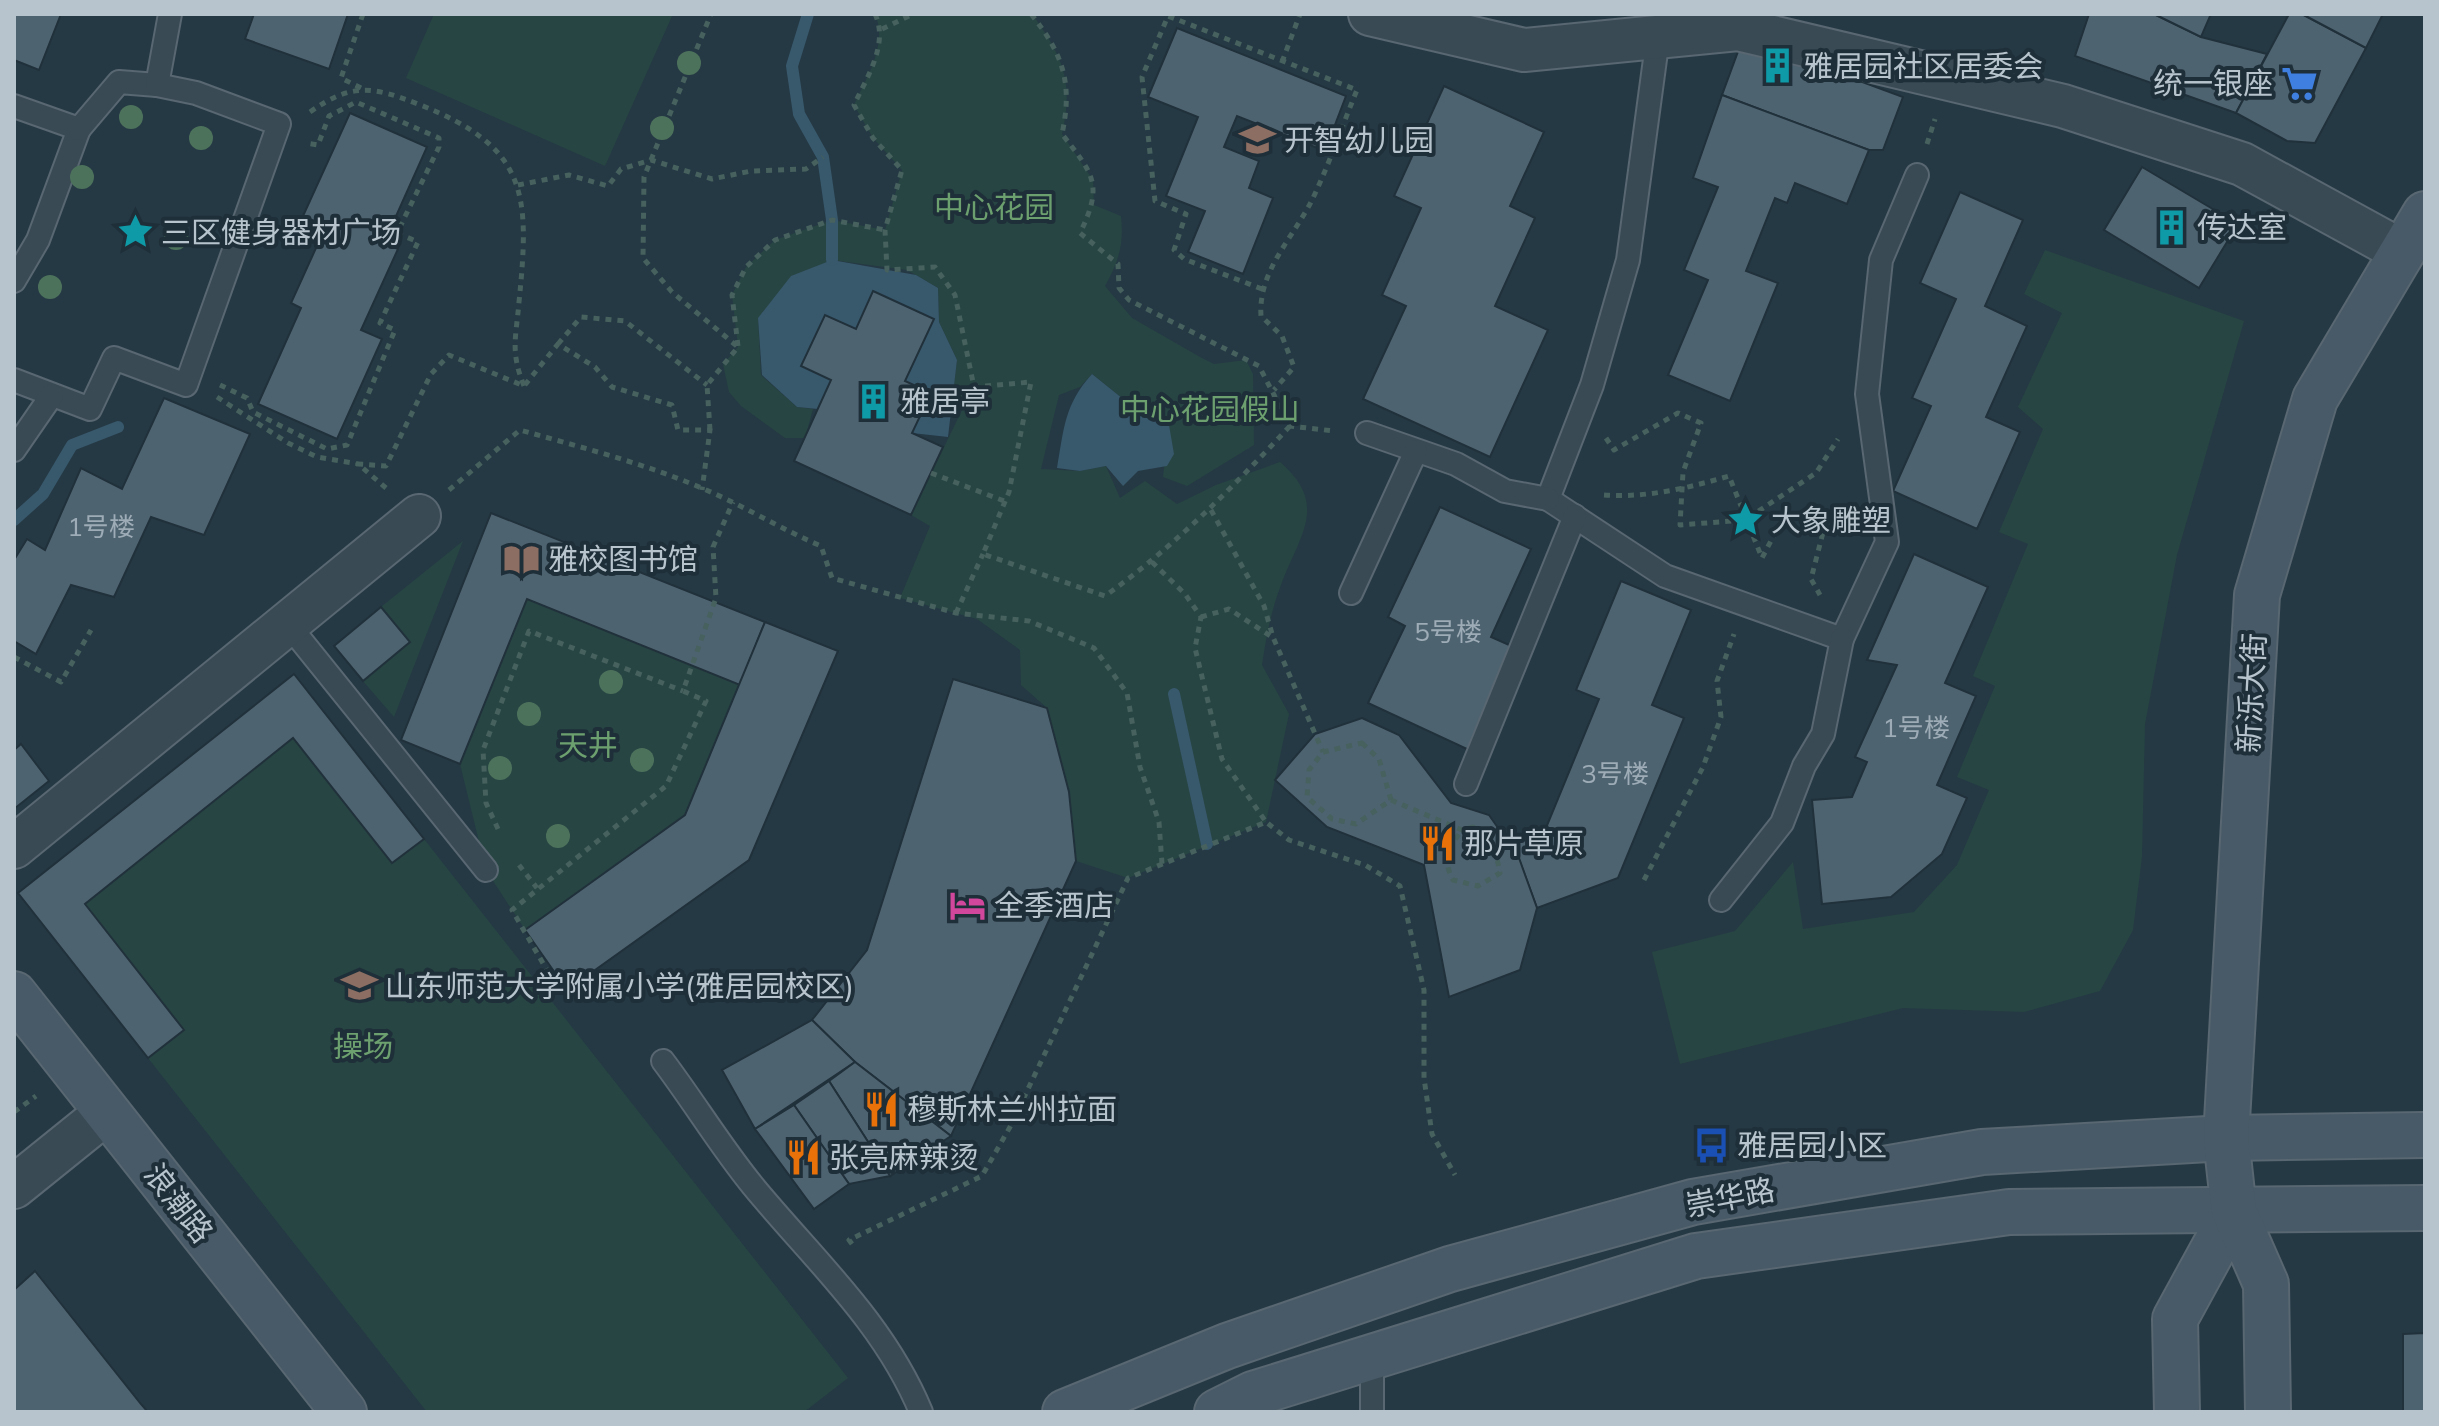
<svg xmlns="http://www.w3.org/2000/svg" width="2439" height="1426" font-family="Mulish,'Noto Sans SC',sans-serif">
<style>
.green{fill:#274543}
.water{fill:#38586c}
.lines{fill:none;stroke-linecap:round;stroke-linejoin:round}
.stream{stroke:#38586c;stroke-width:12}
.building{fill:#4e6370;stroke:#21313b;stroke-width:2}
.service-casing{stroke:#586771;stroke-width:26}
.minor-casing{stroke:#586771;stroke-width:46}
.secondary-casing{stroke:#586771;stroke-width:48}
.path{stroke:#46615e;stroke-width:5;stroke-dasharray:6 6;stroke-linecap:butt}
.service{stroke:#3a4a54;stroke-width:22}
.minor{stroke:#3a4a54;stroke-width:42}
.secondary{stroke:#485a67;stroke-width:44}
.tree{fill:#4d725c}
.labels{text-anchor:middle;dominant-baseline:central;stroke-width:8;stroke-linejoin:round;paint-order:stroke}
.number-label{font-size:26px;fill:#9dacb6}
.poi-label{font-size:30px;fill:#b7c4cd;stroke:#1f2f39;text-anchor:start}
.park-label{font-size:30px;fill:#6da06f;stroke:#1f2f39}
.street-label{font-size:30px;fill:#b7c4cd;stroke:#1f2f39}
</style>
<rect width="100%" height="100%" fill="#253944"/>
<g class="green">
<path d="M434 14H673L605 166 406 78Z"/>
<path d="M875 14H1032C1063 57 1074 81 1062 134L1093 180 1094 205 1121 216C1124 244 1119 261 1105 286L1132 318 1200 357 1214 364 1246 360 1253 374 1254 445 1187 486 1163 477 1169 425 1143 415 1092 374 1080 387 1059 395 1041 469 1080 471 1106 466 1120 498 1145 481 1177 504 1216 485 1280 462C1330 505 1299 536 1281 585 1271 611 1266 638 1262 665L1289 714 1266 822 1128 878 1076 861 1047 708 1021 685 1020 650 977 619 900 598 930 526 911 515 963 408H951L957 360 939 322 938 288 907 270 832 260 758 318 761 375 797 407 813 409 805 438H785L741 406 729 392 723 364 738 347 732 295 746 267 775 240 832 220 885 230 902 170 873 138 854 105C867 77 888 44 875 14Z"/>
<path d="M2045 250 2244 321 2177 555 2145 724 2142 857 2133 930 2100 991 2024 1012 1903 1008 1680 1064 1652 952 1735 931 1793 862 1803 929 1914 912 1957 865 1989 790 1957 777 1995 686 1973 676 2028 544 1999 532 2043 429 2018 407 2062 313 2024 294Z"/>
<path d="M463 541 394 717 363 681 410 642 381 607Z"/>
<path d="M527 599 740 685 685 815 525 930 486 870 460 764Z"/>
<path d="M293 738 392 863 424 839 848 1378 804 1412H427L148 1058 184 1029 85 904Z"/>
</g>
<g class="water">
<path d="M832 260 916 275 938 288 939 322 957 360 948 437 912 433 931 393 905 381 933 320 873 291 856 329 802 366 831 380 818 409 797 407 762 375 758 318 791 276Z"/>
<path d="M1092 374 1143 415 1169 425 1174 454 1167 466 1138 471 1123 486 1106 466 1080 471 1057 468C1064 429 1064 405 1092 374Z"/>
</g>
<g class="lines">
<g class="stream">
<path d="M808 14 792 66 799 114 823 157 832 220V260"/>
<path d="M14 520 43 494 72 445 118 427"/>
<path d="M1174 694 1207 844"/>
</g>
</g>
<g class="building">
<path d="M14 14H61L39 70 14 60Z"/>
<path d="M254 14H348L329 69 245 39Z"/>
<path d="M2089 14H2154L2201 37 2267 54 2236 113 2075 56Z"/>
<path d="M2154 14H2211L2201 37Z"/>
<path d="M2289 14H2302L2366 48 2315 143 2287 141 2236 113Z"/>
<path d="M2302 14H2383L2366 48Z"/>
<path d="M1177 28 1346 96 1325 151 1237 116 1224 147 1259 161 1249 188 1273 198 1243 274 1188 252 1205 211 1166 196 1198 117 1148 97Z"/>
<path d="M1743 38 1903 97 1883 150H1869L1722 95Z"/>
<path d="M1444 86 1544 132 1510 206 1535 218 1495 306 1548 330 1490 457 1363 399 1406 306 1382 295 1421 208 1394 196Z"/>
<path d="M1722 95 1869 150 1847 204 1795 183 1787 203 1775 198 1746 271 1778 283 1730 401 1668 375 1708 280 1684 270 1718 187 1693 178Z"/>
<path d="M350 113 427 147 384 243 398 249 361 330 382 339 337 439 258 404 301 308 291 303 326 226 303 216Z"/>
<path d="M2142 167 2238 224 2199 288 2104 230Z"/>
<path d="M1960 192 2023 220 1985 306 2027 326 1986 417 2020 432 1977 529 1893 491 1931 406 1912 398 1956 299 1920 283Z"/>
<path d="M873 291 934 319 905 381 931 393 912 433 943 447 911 515 794 461 831 380 801 366 825 315 856 329Z"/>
<path d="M164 398 250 434 204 535 151 517 114 597 71 585 36 654 14 641V560L27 539 45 550 81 468 122 489Z"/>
<path d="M1440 507 1531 549 1491 637 1516 648 1469 750 1368 703 1405 626 1388 617Z"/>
<path d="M491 513 765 622 740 685 527 599 460 764 401 740Z"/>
<path d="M1914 554 1988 587 1945 683 1976 696 1937 785 1967 798 1942 854 1891 897 1822 904 1812 800 1852 797 1867 762 1855 757 1897 665 1867 660Z"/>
<path d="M1621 581 1691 610 1652 705 1684 718 1618 878 1537 908 1512 840 1546 828 1599 699 1576 690Z"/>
<path d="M381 607 410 642 363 681 334 646Z"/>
<path d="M765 622 838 651 749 860 567 990 525 930 685 815Z"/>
<path d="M294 674 424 839 392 863 293 738 85 904 184 1030 148 1058 18 893Z"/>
<path d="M953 679 1047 708 1069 792 1076 861 951 1136 855 1062 812 1020 867 950Z"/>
<path d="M1362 718 1399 735 1451 803 1489 815 1519 858 1537 908 1520 970 1449 997 1424 865 1327 827 1275 780 1315 734Z"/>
<path d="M21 744 49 781 14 809V750Z"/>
<path d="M812 1020 855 1062 755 1129 722 1070Z"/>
<path d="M855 1062 951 1136 890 1176 829 1081Z"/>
<path d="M829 1081 890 1176 849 1184 794 1105Z"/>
<path d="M794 1105 849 1184 814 1209 755 1129Z"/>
<path d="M35 1271 141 1404 148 1412H14V1290Z"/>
<path d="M2425 1333V1412H2403V1334Z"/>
</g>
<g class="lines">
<defs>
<g id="service">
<path d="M1658 37 1628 260 1592 385 1548 499 1665 576 1842 639 1887 542 1867 394 1881 260 1917 175"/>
<path d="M14 106 79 129 38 240 14 281"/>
<path d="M79 129 119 82 157 85"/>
<path d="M14 380 90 409 114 358 186 385 279 124 196 93 157 85 170 14"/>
<path d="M1367 433 1456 464 1505 491 1548 499"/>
<path d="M14 450 52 395"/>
<path d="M1351 593 1416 451"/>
<path d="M287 623 486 870"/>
<path d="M1466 784 1575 516"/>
<path d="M1721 900 1782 823 1804 766 1823 734 1842 639"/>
<path d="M663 1061C694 1102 721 1147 753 1186 813 1259 884 1322 921 1412"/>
<path d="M1372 1360V1412"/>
</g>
<g id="minor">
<path d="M1370 14 1524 50 1738 29 2063 106 2242 164 2403 252"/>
<path d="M14 847 419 516"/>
<path d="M14 1187 107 1112"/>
</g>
<g id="secondary">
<path d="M14 994 344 1412"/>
<path d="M1065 1412 1227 1346 1450 1269 1693 1202 1982 1152 2226 1138 2425 1135"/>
<path d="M1217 1412 1253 1394 1696 1256 2009 1212 2425 1208"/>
<path d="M2177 1412 2175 1319 2234 1211"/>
<path d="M2268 1412 2266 1284 2234 1211 2226 1138 2257 595 2315 399 2425 214"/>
</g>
</defs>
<use href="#service" class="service-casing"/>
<use href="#minor" class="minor-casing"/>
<use href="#secondary" class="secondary-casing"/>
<g class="path">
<path d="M875 14C889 44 867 77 854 105L873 138 902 170 885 230 887 270 935 267 955 295 974 387 1031 382 1009 492 983 554 1105 596C1174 547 1232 488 1290 426"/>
<path d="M1031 14C1063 54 1073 83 1062 134 1093 174 1104 184 1080 233L1118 264 1119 288 1129 300 1259 366 1290 426 1334 431"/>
<path d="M882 29 913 14"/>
<path d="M1282 62 1300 14"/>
<path d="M361 88 341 78 363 14"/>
<path d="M310 112C351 83 372 86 418 104 528 147 530 193 519 302 516 338 510 351 524 386"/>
<path d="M1927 144 1935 119"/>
<path d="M518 185 569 175 608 186 621 169 651 160 712 179 751 171 806 169 823 157"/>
<path d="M1262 289 1184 259 1174 250 1186 214 1155 201 1142 77 1168 16 1357 90C1342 126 1329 165 1312 200 1293 238 1258 271 1261 316L1282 336 1294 367 1274 390"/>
<path d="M558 344 581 317 625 321 707 385"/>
<path d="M738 346 732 295 746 267 775 240 832 220 885 230"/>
<path d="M220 385 247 398 253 412 327 449 347 445 395 330 380 323 418 242 397 233 439 147V138L356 102 329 116 318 145 306 143"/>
<path d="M217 397 288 443 317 457 358 464"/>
<path d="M710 430 707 385 738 347 672 292 643 258 644 177 711 14"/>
<path d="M1606 438 1614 450 1678 413 1701 423 1683 472 1680 525 1745 520 1816 473 1838 439"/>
<path d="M931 473 1004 501"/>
<path d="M386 488 358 464 386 466 431 374 449 355 524 386 558 344 595 367 612 387 672 405 678 430H710L702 490"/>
<path d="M449 490 520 430C591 450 666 469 732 502 763 517 790 533 821 546L832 578 956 613 1029 621 1094 648 1127 693 1140 767 1159 822 1162 864"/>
<path d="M1604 495C1647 498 1688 488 1729 476L1762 558 1785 514 1827 517 1811 579 1820 595"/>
<path d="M1211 510 1264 606 1273 637 1323 752"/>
<path d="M1152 562 1185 594 1201 617 1195 648 1222 759 1266 822"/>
<path d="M956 613 983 554"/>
<path d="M1201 617 1229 609 1272 637"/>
<path d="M14 657 61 682 91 630"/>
<path d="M1362 743 1379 759 1391 800 1356 824 1332 819 1307 797 1309 770 1323 752Z"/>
<path d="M1391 800 1462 830 1473 827 1494 844 1500 873 1478 886 1453 880C1442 859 1448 849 1462 830"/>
<path d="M498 829 486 803 483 750 529 631 683 691"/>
<path d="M519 865 537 888"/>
<path d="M1644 880 1703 767 1721 717 1717 681 1734 634"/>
<path d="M555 984 512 910 666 786 706 701 683 691 716 598 713 547 733 502"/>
<path d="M14 1112 36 1096"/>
<path d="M852 1244 849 1240 982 1176 1010 1127 1128 878 1266 822 1289 840 1365 865 1400 886 1424 990V1078L1432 1134 1455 1175"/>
</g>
<use href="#service" class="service"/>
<use href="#minor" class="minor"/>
<use href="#secondary" class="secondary"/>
</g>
<g class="tree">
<circle cx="689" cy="63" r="12"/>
<circle cx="131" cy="117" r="12"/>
<circle cx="662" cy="128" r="12"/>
<circle cx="201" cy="138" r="12"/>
<circle cx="82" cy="177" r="12"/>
<circle cx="176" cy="238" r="12"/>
<circle cx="50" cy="287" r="12"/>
<circle cx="611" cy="682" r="12"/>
<circle cx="529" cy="714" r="12"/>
<circle cx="642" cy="760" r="12"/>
<circle cx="500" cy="768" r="12"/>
<circle cx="558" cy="836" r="12"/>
</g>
<defs>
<symbol id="building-bare" viewBox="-9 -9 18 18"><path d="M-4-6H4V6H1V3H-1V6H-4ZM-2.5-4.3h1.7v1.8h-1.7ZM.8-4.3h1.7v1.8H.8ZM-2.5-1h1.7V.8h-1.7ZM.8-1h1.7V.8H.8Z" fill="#0f9aa8" stroke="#1f2f39" stroke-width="2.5" paint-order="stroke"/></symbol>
<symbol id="supermarket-bare" viewBox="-9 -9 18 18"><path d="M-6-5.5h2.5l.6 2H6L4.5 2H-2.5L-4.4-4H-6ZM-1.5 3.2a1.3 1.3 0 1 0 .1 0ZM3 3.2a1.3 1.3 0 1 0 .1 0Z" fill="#3f7fe0" stroke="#1f2f39" stroke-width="2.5" paint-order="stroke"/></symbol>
<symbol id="school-bare" viewBox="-9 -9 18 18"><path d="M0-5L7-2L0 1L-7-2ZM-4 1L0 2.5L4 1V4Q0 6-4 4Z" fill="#8d6e63" stroke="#1f2f39" stroke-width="2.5" paint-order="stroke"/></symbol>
<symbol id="sight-bare" viewBox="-9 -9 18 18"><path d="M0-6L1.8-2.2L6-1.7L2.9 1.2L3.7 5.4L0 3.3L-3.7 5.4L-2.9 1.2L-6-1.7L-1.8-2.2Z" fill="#0f9aa8" stroke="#1f2f39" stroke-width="2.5" paint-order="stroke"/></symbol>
<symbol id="library-bare" viewBox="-9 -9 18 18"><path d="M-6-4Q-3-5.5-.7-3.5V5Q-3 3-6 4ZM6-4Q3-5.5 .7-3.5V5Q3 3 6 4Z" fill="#8d6e63" stroke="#1f2f39" stroke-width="2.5" paint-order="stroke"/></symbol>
<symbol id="restaurant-bare" viewBox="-9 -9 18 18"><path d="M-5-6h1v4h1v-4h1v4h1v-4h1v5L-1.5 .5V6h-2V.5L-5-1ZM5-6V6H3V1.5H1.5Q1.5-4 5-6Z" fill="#e8710a" stroke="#1f2f39" stroke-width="2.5" paint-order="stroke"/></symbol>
<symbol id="hotel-bare" viewBox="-9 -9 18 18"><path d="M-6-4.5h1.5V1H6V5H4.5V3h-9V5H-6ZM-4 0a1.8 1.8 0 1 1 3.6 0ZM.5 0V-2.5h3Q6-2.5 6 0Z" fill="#d1479c" stroke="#1f2f39" stroke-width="2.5" paint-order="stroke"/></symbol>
<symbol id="bus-bare" viewBox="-9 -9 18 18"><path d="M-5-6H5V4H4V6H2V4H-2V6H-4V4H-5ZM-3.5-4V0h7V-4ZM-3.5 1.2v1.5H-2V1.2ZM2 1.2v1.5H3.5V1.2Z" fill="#1a4fb4" stroke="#1f2f39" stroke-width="2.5" paint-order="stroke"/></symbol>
</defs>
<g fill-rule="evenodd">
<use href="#building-bare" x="1752" y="40" width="51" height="51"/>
<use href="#supermarket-bare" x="2274" y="58" width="51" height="51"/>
<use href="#school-bare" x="1232" y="114" width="51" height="51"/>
<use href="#building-bare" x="2146" y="202" width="51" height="51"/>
<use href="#sight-bare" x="110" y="206" width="51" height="51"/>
<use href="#building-bare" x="848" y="376" width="51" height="51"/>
<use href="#sight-bare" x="1720" y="494" width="51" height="51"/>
<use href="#library-bare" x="496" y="534" width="51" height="51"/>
<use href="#restaurant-bare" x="1412" y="818" width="51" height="51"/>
<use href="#hotel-bare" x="942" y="880" width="51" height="51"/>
<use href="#school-bare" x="334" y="960" width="51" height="51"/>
<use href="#restaurant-bare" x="856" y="1084" width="51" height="51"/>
<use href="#bus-bare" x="1686" y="1120" width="51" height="51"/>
<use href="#restaurant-bare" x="778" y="1132" width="51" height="51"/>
</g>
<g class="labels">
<g class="number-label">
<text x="101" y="526">1号楼</text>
<text x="1448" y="631">5号楼</text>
<text x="1916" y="727">1号楼</text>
<text x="1615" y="773">3号楼</text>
</g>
<g class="poi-label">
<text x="1803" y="66">雅居园社区居委会</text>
<text x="2273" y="83" text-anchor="end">统一银座</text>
<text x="1284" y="140">开智幼儿园</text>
<text x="2197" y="227">传达室</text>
<text x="161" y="232">三区健身器材广场</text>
<text x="900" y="401">雅居亭</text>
<text x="1771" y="520">大象雕塑</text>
<text x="548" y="559">雅校图书馆</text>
<text x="1464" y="843">那片草原</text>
<text x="994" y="905">全季酒店</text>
<text x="385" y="986">山东师范大学附属小学(雅居园校区)</text>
<text x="907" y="1109">穆斯林兰州拉面</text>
<text x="1737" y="1145">雅居园小区</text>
<text x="829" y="1157">张亮麻辣烫</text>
</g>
<g class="park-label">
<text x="994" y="207">中心花园</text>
<text x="1210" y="409">中心花园假山</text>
<text x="588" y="745">天井</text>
<text x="363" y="1046">操场</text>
</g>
<g class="street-label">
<text transform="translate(2251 693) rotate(-87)">新泺大街</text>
<text transform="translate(1730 1197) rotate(-11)">崇华路</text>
<text transform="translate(179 1203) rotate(52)">浪潮路</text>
</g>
</g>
<rect width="2439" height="1426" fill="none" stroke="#b7c4cd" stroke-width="32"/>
</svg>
